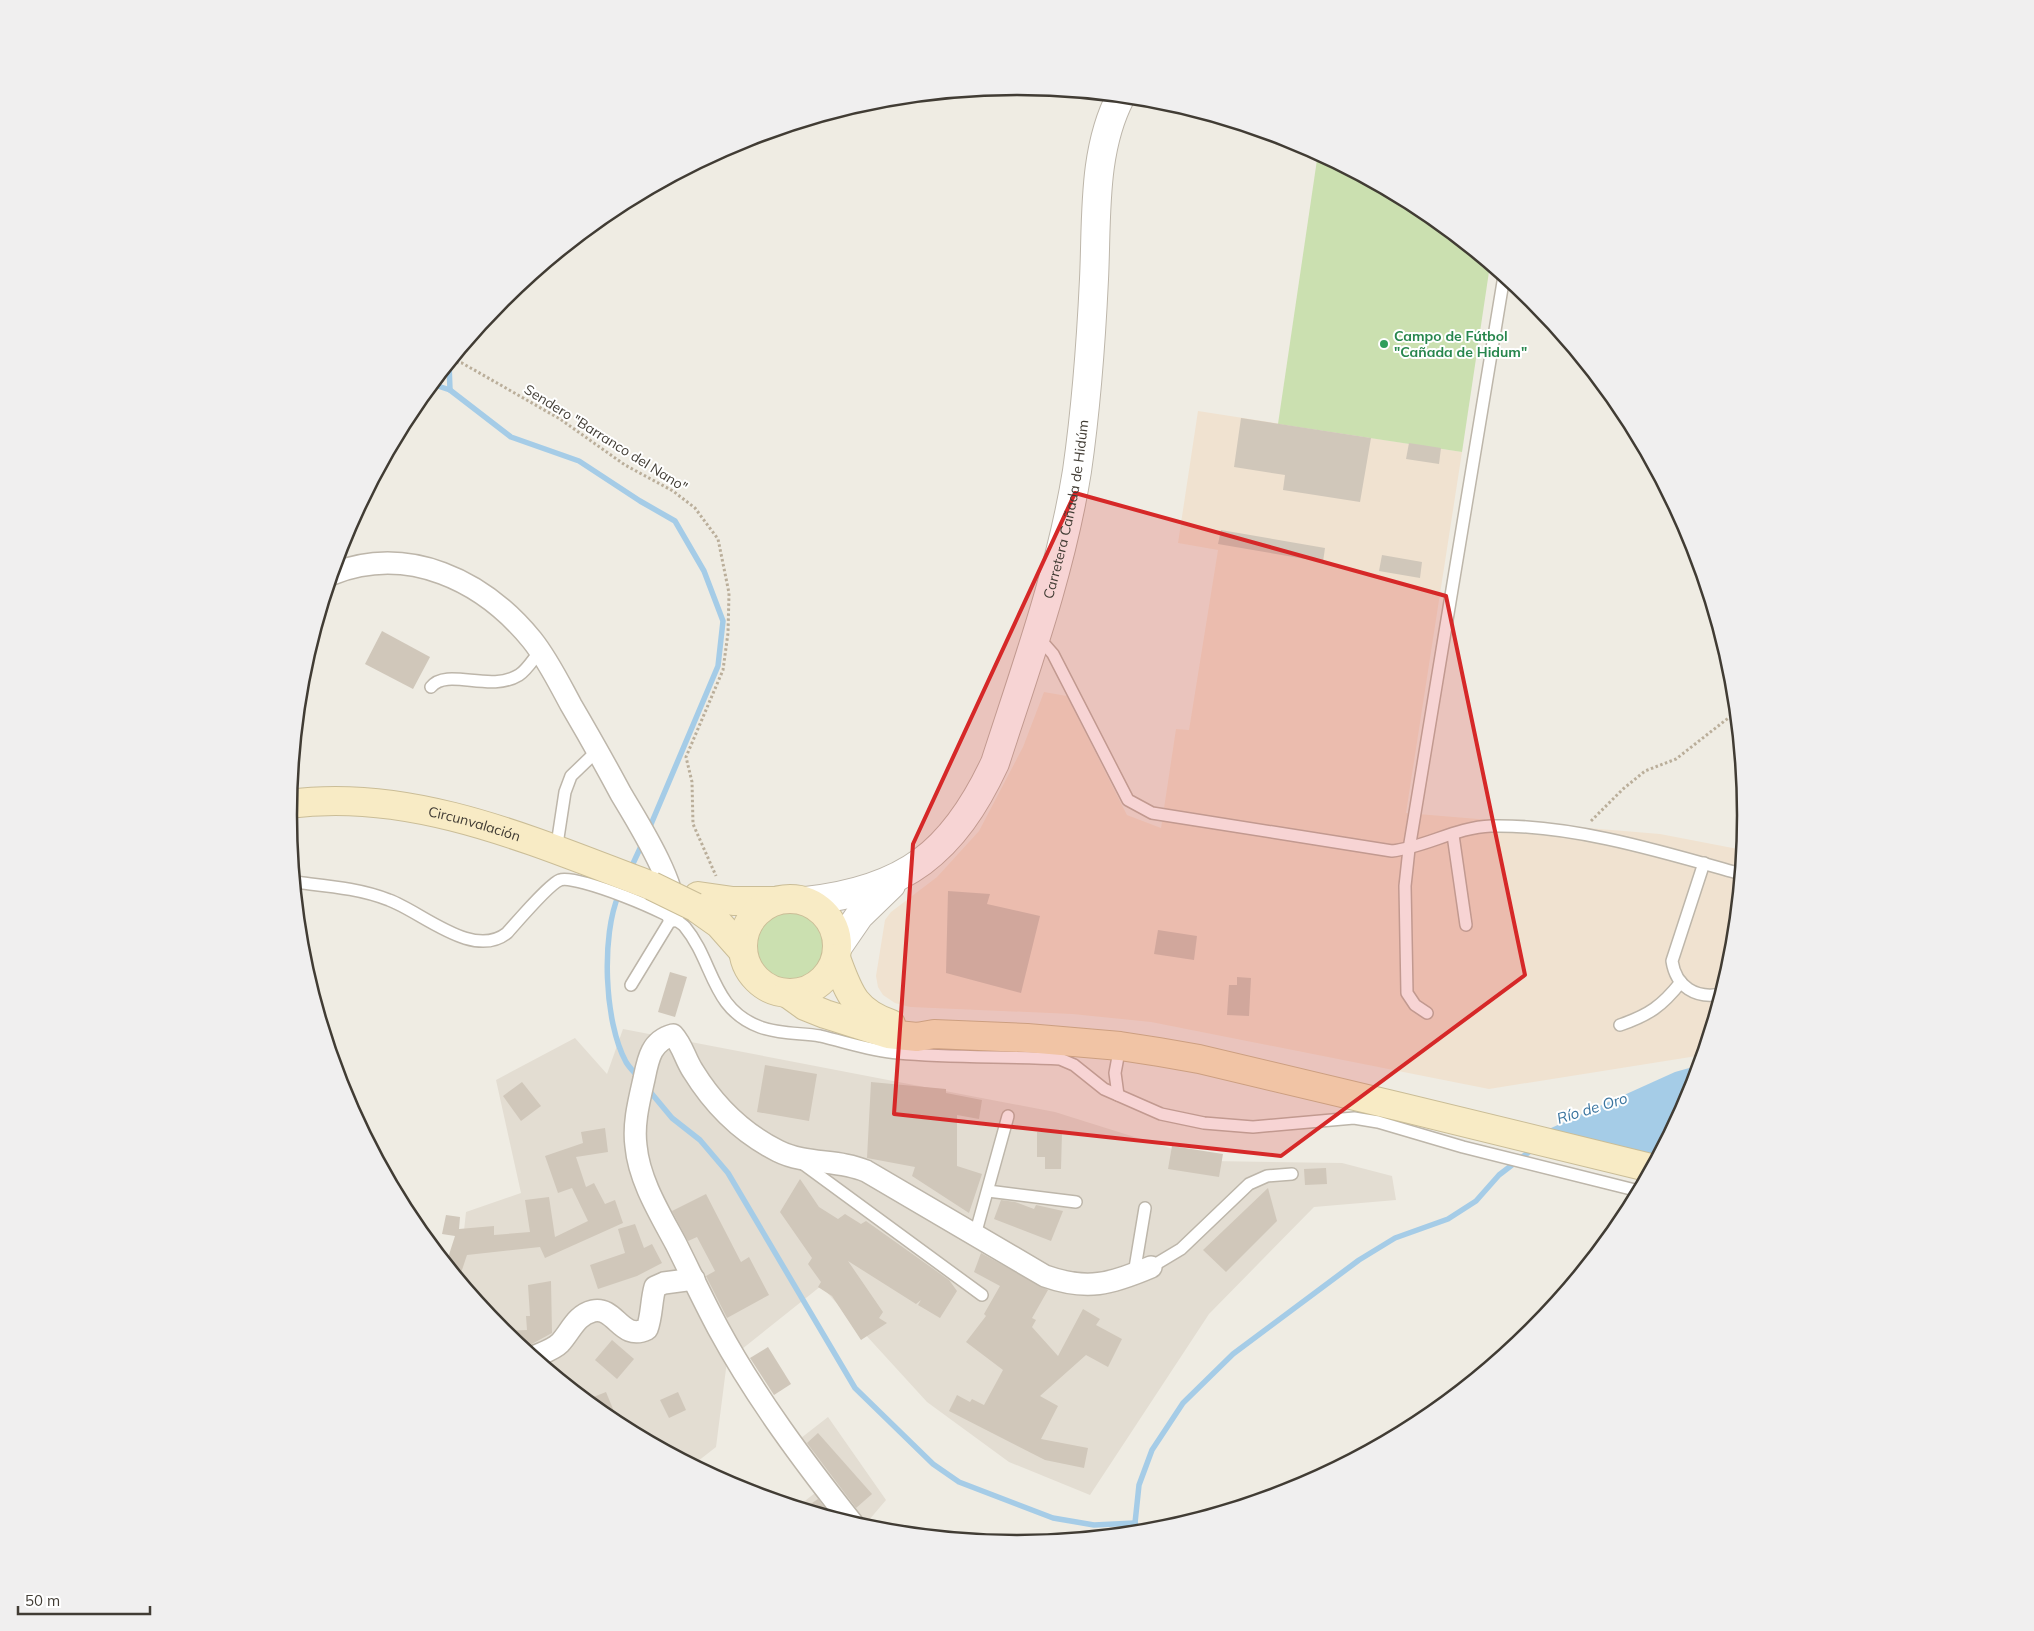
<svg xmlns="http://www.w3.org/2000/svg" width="2034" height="1631" font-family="Mulish,sans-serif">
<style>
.residential{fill:#e3ddd2}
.commercial{fill:#f0e2d0}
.green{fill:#cbe0b0}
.water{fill:#a5cce7}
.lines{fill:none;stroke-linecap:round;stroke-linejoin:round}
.stream{stroke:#a5cce7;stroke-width:5.5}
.building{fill:#d0c7ba}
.service-casing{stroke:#bdb6aa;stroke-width:14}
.minor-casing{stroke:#bdb6aa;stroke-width:24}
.tertiary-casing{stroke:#bdb6aa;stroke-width:30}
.secondary-casing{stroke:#cabd97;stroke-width:30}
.path{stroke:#baae9a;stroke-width:3;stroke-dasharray:2.5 2.5;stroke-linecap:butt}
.service{stroke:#fff;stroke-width:11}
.minor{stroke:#fff;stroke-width:21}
.tertiary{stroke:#fff;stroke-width:28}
.secondary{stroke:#f8ebc5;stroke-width:28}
.secondary-bridge-casing{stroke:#cabd97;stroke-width:30;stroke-linecap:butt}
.secondary-bridge{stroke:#f8ebc5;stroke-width:28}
.marked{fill:#d62828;fill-opacity:0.2;stroke:#d62828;stroke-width:4;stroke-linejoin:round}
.leisure-dot{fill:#2e9e5b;stroke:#fff;stroke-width:2}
.labels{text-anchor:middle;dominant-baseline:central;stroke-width:4;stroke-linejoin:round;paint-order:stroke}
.leisure-label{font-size:14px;font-weight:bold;fill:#27864d;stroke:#fff;text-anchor:start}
.street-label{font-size:14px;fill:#413c34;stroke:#fff}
.water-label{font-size:15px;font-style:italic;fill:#3b759f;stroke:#fff}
.rim{fill:none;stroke:#413c34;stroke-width:2.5}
</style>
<rect width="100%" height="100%" fill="#efece3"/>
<g class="residential">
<path d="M623 1029 1055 1112 1211 1161 1342 1163 1392 1176 1396 1200 1314 1207 1209 1314 1090 1495 1009 1462 927 1402 821 1286 727 1361 716 1447 693 1465 612 1422 501 1331 450 1269 461 1259 466 1212 521 1193 496 1080 575 1038 607 1074Z"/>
<path d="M828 1417 886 1500 863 1527 797 1507 819 1490 787 1449Z"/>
</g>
<path class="commercial" d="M1198 411 1462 452 1406 813 1660 834 1743 850 1732 958 1703 1055 1489 1089 1151 1022 1072 1014 910 1007 895 1003 883 995 878 987 876 976 885 920 891 912 937 877 979 831 1023 747 1044 692 1067 696 1127 815 1161 828 1176 729 1189 730 1218 550 1178 543Z"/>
<g class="green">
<path d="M1318 153 1422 209 1490 265 1462 452 1278 424Z"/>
<circle cx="789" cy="947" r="34"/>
</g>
<path class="water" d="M1700 1065 1691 1095 1659 1154 1529 1138 1675 1072Z"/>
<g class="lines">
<g class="stream">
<path d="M449 363 450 390"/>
<path d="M432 384 450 390 511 437 579 461 640 501 675 521 704 571 723 621 718 666 649 829"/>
<path d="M630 870 643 842"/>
<path d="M619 894C601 935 604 1022 626 1062 629 1067 634 1072 638 1077"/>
<path d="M647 1088 672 1118 700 1140 728 1173 855 1388 933 1464 959 1482 1053 1518 1094 1525 1135 1523"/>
<path d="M1140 1533 1135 1523 1139 1485 1152 1450 1183 1403 1233 1354 1359 1260 1395 1238 1448 1219 1476 1201 1499 1175 1534 1148"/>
</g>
</g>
<g class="building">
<path d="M1241 418 1371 438 1360 502 1283 490 1285 475 1234 467Z"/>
<path d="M1409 443 1441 448 1439 464 1406 459Z"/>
<path d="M1221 530 1325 548 1323 562 1218 544Z"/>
<path d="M1382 555 1422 562 1420 578 1379 571Z"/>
<path d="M382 631 430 657 413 689 365 664Z"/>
<path d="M948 891 990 894 987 904 1040 916 1021 993 946 973Z"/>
<path d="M1158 930 1197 936 1194 960 1154 954Z"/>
<path d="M670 972 687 977 675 1017 658 1012Z"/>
<path d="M1237 977 1251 978 1249 1016 1227 1015 1229 985H1237Z"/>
<path d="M765 1065 817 1074 809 1121 757 1112Z"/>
<path d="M522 1082 541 1106 521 1121 503 1096Z"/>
<path d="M871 1082 946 1089V1093L982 1100 979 1119 957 1115V1166L982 1174 969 1213 912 1176 915 1167 867 1158Z"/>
<path d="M605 1128 608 1152 576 1157 586 1187 594 1183 605 1204 615 1200 623 1223 545 1258 540 1247 467 1255 461 1273 450 1269 446 1264 455 1236 442 1234 446 1215 460 1217 459 1229 494 1226V1235L530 1232 525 1200 549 1197 555 1237 588 1221 572 1188 558 1193 545 1156 583 1143 581 1132Z"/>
<path d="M1037 1132H1062L1061 1169H1045V1157H1037Z"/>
<path d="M1172 1146 1223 1154 1219 1177 1168 1169Z"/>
<path d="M1326 1168 1327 1184 1305 1185 1304 1169Z"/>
<path d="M800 1179 819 1207 838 1219 845 1214 861 1224 866 1221 949 1280 957 1291 940 1318 918 1305 921 1300 916 1304 848 1261 883 1312 879 1318 887 1323 861 1340 832 1296 818 1287 821 1282 808 1264 812 1258 780 1212Z"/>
<path d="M1268 1188 1277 1221 1226 1272 1203 1250Z"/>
<path d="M706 1194 741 1262 749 1257 769 1295 727 1318 706 1276 715 1271 697 1237 688 1241 672 1211Z"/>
<path d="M1001 1200 1015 1202 1034 1209 1036 1205 1063 1211 1051 1241 994 1219Z"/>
<path d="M635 1224 644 1248 652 1244 662 1263 637 1276 598 1289 590 1265 625 1253 618 1229Z"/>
<path d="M981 1253 1048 1290 1032 1318 1036 1320 1032 1327 1058 1356 1083 1309 1100 1319 1096 1325 1122 1339 1108 1367 1086 1355 1040 1396 1058 1406 1041 1439 1088 1448 1084 1468 1045 1460 949 1411 957 1395 970 1402 972 1399 984 1405 1003 1370 966 1342 986 1316 984 1314 1000 1286 974 1272Z"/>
<path d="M551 1281 552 1333 530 1345H519L501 1331 527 1330 526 1316H530L528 1285Z"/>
<path d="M612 1340 634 1359 617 1379 595 1360Z"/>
<path d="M768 1347 791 1384 774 1395 750 1358Z"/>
<path d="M606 1392 620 1426 586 1400Z"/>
<path d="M678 1392 686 1410 669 1418 660 1400Z"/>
<path d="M818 1433 872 1494 856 1508 807 1443Z"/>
<path d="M818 1499 825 1508 832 1518 803 1509Z"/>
</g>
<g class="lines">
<defs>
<g id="service">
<path d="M1034 641 1046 646 1053 654 1128 800 1152 813 1392 851C1426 847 1457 827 1491 826 1572 824 1663 852 1741 874"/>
<path d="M431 687C447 667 490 693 519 675 527 670 534 658 540 651"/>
<path d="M1453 835 1466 925"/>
<path d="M556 851 565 792 571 776 597 751"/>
<path d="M1704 863 1672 961C1676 987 1696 999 1721 994"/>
<path d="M294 882C326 886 359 888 389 900 422 912 473 960 507 933 517 922 549 884 560 880 575 874 675 914 685 927 714 962 711 1009 760 1027 779 1034 801 1033 820 1036 846 1042 871 1051 898 1053 952 1058 1006 1056 1060 1059L1074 1065 1104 1089 1161 1114 1204 1123 1253 1127 1354 1118 1378 1122 1463 1147 1639 1191"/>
<path d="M631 985 673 916"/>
<path d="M1427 1013 1415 1005 1407 993 1405 886 1409 849 1504 276"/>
<path d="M1620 1025C1649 1015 1662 1006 1681 982"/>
<path d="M1118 1095 1115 1073 1120 1046"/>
<path d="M802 1163 982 1295"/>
<path d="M988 1191 1076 1202"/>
<path d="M975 1235 1008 1116"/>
<path d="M1151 1267 1181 1249 1249 1184 1267 1176 1292 1174"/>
<path d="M1134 1274 1145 1208"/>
</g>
<g id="minor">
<path d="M332 574C408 544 483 580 532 640 548 660 559 683 571 705 588 734 605 764 621 794 636 819 681 890 673 916"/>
<path d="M533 1357C542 1353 553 1350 560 1343 571 1331 576 1315 593 1311 616 1306 621 1342 647 1329 652 1316 651 1301 655 1287L664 1283 694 1279"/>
<path d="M853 1524C804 1462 756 1398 718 1328 703 1300 690 1272 676 1244 660 1214 639 1180 636 1146 633 1124 639 1101 644 1079 648 1059 651 1041 673 1035 683 1046 685 1059 693 1071 714 1105 742 1133 778 1151 806 1165 838 1159 866 1171L1045 1276C1087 1291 1111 1284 1151 1267"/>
</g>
<g id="tertiary">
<path id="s1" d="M806 901C905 890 953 853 995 763 1026 667 1061 571 1077 471 1086 408 1091 343 1094 279 1097 219 1092 151 1121 96"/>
<path d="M837 948 859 916 891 885"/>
</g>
<g id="secondary">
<path id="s2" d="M289 804C414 787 537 843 652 886"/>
<path d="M698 896 733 901H774"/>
<circle cx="790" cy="946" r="47"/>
<path d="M695 907 719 924 742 950"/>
<path d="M836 958C849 993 854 1011 891 1024"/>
<path d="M787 993 805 1006 825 1014 888 1034 917 1037 934 1034 1027 1038 1120 1046 1159 1052 1199 1059 1401 1107 1651 1168"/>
</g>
</defs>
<use href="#service" class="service-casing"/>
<use href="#minor" class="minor-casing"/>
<use href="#tertiary" class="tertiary-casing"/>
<use href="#secondary" class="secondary-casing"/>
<g class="path">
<path d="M451 362 462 363 560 419 625 465 673 491 695 508 718 539 729 593 728 633 723 670 686 757 692 782 693 824 716 876"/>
<path d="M1591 821 1623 789 1645 771 1676 759 1736 712"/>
</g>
<use href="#service" class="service"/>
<use href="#minor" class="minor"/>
<use href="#tertiary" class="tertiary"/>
<use href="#secondary" class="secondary"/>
<defs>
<path id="secondary-bridge" d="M652 886 695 907"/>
</defs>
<use href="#secondary-bridge" class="secondary-bridge-casing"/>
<use href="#secondary-bridge" class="secondary-bridge"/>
</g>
<path class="marked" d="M1075 493 1446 596 1525 975 1281 1156 894 1114 913 844Z"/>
<circle class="leisure-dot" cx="1384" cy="344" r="5"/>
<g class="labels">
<g class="leisure-label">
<text x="1394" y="336">Campo de Fútbol<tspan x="1394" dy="16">"Cañada de Hidum"</tspan></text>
</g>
<g class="street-label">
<text transform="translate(606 438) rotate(32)">Sendero "Barranco del Nano"</text>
<text stroke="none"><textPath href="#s1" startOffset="512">Carretera Cañada de Hidúm</textPath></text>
<text stroke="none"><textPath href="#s2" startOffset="188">Circunvalación</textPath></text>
</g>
<g class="water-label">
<text transform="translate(1592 1108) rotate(-17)">Río de Oro</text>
</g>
</g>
<path d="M0 0H2034V1631H0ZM297 815a720 720 0 1 1 1440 0a720 720 0 1 1-1440 0Z" fill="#f0efef" fill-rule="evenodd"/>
<path class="rim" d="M297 815a720 720 0 1 1 1440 0a720 720 0 1 1-1440 0Z"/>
<path d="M18 1606v8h132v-8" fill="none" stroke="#413c34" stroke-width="2.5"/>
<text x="25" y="1606" font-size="15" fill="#413c34" stroke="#ffffff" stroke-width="4" paint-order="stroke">50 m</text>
</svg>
